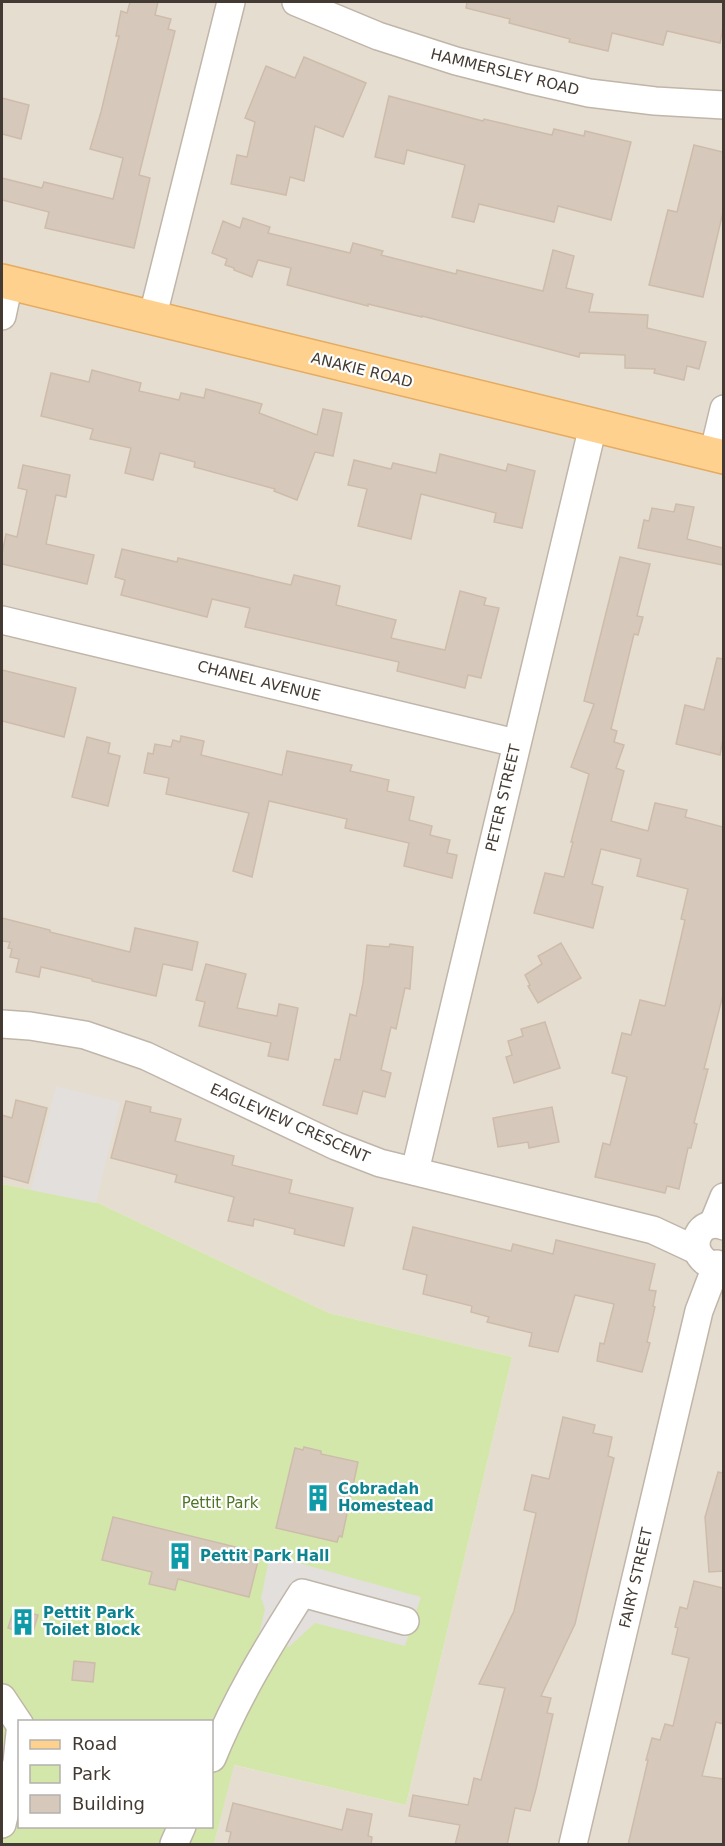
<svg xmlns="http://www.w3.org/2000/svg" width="725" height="1846" font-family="'DejaVu Sans',sans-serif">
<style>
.residential{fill:#e6ddd1}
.green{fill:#d3e7aa;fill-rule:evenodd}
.parking{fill:#e2dfdc}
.building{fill:#d6c8bb;stroke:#cebcab;stroke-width:1.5}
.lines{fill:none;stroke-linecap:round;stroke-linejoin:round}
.minor-casing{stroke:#c0b5a9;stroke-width:30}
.major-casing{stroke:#e5ab5e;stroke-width:36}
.minor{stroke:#fff;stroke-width:27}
.major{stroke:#ffd18f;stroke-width:33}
.labels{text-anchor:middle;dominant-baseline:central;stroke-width:4.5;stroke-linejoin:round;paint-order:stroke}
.street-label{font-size:15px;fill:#433b33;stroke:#fff}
.culture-label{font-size:15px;font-weight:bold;fill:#0d838f;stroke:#fff;text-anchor:start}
.park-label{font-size:15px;fill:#4e7526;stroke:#fff}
</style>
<rect width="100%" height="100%" fill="#f2ebe3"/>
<path class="residential" d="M2 2H723V1844H214L233 1765 406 1805 512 1357 329 1313 98 1203 2 1184Z"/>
<path class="green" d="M2 1184 98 1203 329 1313 512 1357 406 1805 234 1765 214 1844H2ZM20 1722H212V1826H20Z"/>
<g class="parking">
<path d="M56 1086 120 1102 96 1203 31 1190Z"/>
<path d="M270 1555 421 1597 405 1646 315 1623 289 1647 259 1634 265 1609 261 1598Z"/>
</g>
<g class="building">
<path d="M130 2H158L155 15 171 19 168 29 175 31 139 175 150 178 134 248 45 228 49 212 2 200V178L42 188 44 182 113 199 123 158 90 149 101 112 119 36H116L121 11 127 13Z"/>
<path d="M467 2H723V27L720 43 667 31 663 45 612 33 608 51 569 42 570 39 509 23 510 19 466 8Z"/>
<path d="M304 57 366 83 343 137 315 126 304 181 290 177 286 195 231 184 237 155 247 157 255 122 245 118 266 66 295 78Z"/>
<path d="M389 96 483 121 484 119 552 135 554 129 584 136 585 131 631 142 611 220 558 206 554 222 479 204 474 222 452 217 465 165 407 150 404 164 375 157Z"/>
<path d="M2 98 29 105 21 139 2 134Z"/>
<path d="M694 145 723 152V212L703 297 649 285 668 210 677 212Z"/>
<path d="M243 218 270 227 268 233 350 253 353 243 383 251 381 255 456 274 457 270 543 291 553 250 574 256 566 288 593 294 589 312 648 315 647 328 706 342 699 369 687 366 684 380 654 373 655 369 625 368V355L580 353 579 357 422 316V317L368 304V306L287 285 291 268 258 260 252 277 234 270V268L225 265 227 259 212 253 223 221 240 228Z"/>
<path d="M92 370 141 383 139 391 179 400 181 393 204 398 206 389 262 404 259 413 317 435 323 409 342 413 333 456 315 452 297 500 274 491 275 489 194 467 195 462 160 453 153 480 125 473 131 448 90 439 93 429 41 416 51 373 89 382Z"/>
<path d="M440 454 506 471 508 464 535 471 522 528 494 522 496 513 421 494 411 539 358 526 367 489 348 485 354 460 391 469 393 463 436 473Z"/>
<path d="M23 465 70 475 66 497 56 495 46 544 94 555 87 584 2 564V554L6 534 17 537 27 490 18 488Z"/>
<path d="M676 504 694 507 687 539 723 548V565L638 548 644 520 649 521 652 508 674 512Z"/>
<path d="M122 549 177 562 178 558 291 585 294 575 340 586 336 605 396 620 391 638 445 650 460 591 486 598 484 605 499 608 481 678 468 675 465 688 397 671 399 662 245 627 250 608 212 599 207 617 121 595 125 580 115 577Z"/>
<path d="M620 557 650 564 637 616 643 617 638 635 634 634 611 729 617 731 614 742 624 745 616 768 624 771 611 821 648 831 655 803 687 810 685 817 723 827V995L704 1069H708L694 1123 697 1124 691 1148H688L679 1189 667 1186 665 1193 595 1177 603 1143 610 1145 627 1077 612 1073 622 1033 631 1035 640 1000 665 1006 685 920 681 919 688 889 637 876 641 859 601 849 592 884 603 887 593 928 534 913 545 873 564 877 573 842H571L589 774 571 767 594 704 584 701Z"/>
<path d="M717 658 723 659V739L720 755 676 744 685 705 704 710Z"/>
<path d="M2 670 76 688 64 737 2 721Z"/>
<path d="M181 736 204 741 201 755 282 775 287 751 352 765 350 771 389 780 387 791 414 797 409 820 432 826 430 835 450 840 447 853 457 855 452 878 404 866 409 843 345 828 347 819 269 801 252 877 233 871 249 813 166 794 169 778 144 773 148 753 153 754 155 744 171 747 173 740 180 742Z"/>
<path d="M87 737 110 743 108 753 120 756 108 806 72 797Z"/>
<path d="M2 918 50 930V932L130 952 135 928 198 942 192 970 163 964 156 996 92 981V979L41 967 39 977 16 972 19 959 10 957 12 949 8 948 10 942 2 941Z"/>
<path d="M561 943 581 978 538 1003 528 986 530 985 525 975 542 964 538 956Z"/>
<path d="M390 944 413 947 410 989 405 988 396 1029 391 1027 381 1070 391 1073 385 1097 363 1091 357 1114 323 1105 335 1059 340 1060 350 1014 356 1016 363 983 367 945 389 947Z"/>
<path d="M206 964 246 974 237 1008 277 1016 279 1004 298 1008 288 1060 268 1056 271 1043 199 1026 205 1002 196 1000Z"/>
<path d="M545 1022 560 1068 514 1083 506 1057 512 1055 508 1041 523 1036 521 1029Z"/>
<path d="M16 1100 47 1108 28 1183 2 1176V1115L12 1118Z"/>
<path d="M126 1101 151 1107 150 1112 181 1119 175 1141 234 1156 232 1165 292 1180 289 1193 353 1208 344 1246 294 1234 295 1229 254 1219 253 1226 228 1221 234 1197 175 1182 177 1175 111 1158Z"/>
<path d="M552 1107 559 1142 529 1148 528 1142 498 1147 493 1118Z"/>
<path d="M413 1227 511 1251 513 1244 553 1254 556 1240 655 1264 649 1290 656 1291 653 1306 655 1307 647 1342 650 1343 642 1372 597 1361 600 1343 604 1344 614 1304 575 1295 558 1352 529 1346 532 1333 487 1322 489 1317 471 1312 472 1306 423 1294 427 1275 403 1269Z"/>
<path d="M563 1417 595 1425 593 1433 612 1437 608 1456 614 1458 575 1624 541 1696 551 1698 547 1713 553 1714 536 1789 530 1811 515 1808 507 1845H455L460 1825 409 1816 413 1795 468 1805 474 1778 481 1780 505 1688 479 1684 514 1611 536 1513 524 1510 532 1475 549 1479Z"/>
<path d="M304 1447 321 1451V1454L358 1462 342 1537 339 1536 337 1542 276 1528 295 1448 303 1450Z"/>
<path d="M718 1472 723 1473V1571L709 1572 705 1517Z"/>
<path d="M113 1517 260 1553 249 1597 178 1579 175 1590 149 1584 152 1572 102 1560Z"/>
<path d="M694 1581 723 1588V1724L716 1722 702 1776 723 1779V1845H628L648 1760H646L652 1738 660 1740 665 1724 673 1726 689 1658 672 1654 678 1628 675 1627 680 1607 687 1609Z"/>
<path d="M14 1609 38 1615 32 1635 8 1628Z"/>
<path d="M74 1661 95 1663 93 1682 72 1680Z"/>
<path d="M233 1803 342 1830 347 1809 372 1814 368 1836 372 1837 371 1845H228L231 1832 226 1831Z"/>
</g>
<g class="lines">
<defs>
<g id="minor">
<path d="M296 2 378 36 456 61 527 79 589 93 655 101 724 105"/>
<path d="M2 316 9 283"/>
<path d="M152 319 231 2"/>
<path d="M713 455 724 409"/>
<path d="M2 620 516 743"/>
<path d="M2 1024 30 1026 85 1035 146 1056 336 1146 380 1163 653 1230 696 1250"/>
<path d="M415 1171 593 426"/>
<path d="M713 1224 724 1197"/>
<path d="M706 1262C686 1247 699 1217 724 1226"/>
<path d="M2 1698 20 1725"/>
<path d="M212 1758C237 1697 267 1648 302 1593L405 1621"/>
<path d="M2 1824 17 1762 20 1732"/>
<path d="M174 1844 182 1826"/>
<path d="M573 1844 699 1311 717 1264"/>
</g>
<path id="major" d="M2 281 724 457"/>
</defs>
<use href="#minor" class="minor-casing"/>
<use href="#major" class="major-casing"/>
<use href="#minor" class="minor"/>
<use href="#major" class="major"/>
</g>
<defs>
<symbol id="building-bare" viewBox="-9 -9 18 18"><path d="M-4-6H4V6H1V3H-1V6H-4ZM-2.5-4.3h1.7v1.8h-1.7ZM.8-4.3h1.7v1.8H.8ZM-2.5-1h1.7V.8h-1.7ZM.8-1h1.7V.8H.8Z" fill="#0f9aa8" stroke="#fff" stroke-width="2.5" paint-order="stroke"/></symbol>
</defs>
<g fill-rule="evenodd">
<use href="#building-bare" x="299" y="1479" width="38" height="38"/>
<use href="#building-bare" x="161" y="1537" width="38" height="38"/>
<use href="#building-bare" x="4" y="1603" width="38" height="38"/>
</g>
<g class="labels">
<g class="street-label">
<text transform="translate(505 72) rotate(14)">HAMMERSLEY ROAD</text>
<text transform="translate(362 370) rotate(14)">ANAKIE ROAD</text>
<text transform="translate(259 681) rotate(14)">CHANEL AVENUE</text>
<text transform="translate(503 798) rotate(-77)">PETER STREET</text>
<text transform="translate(290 1123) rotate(24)">EAGLEVIEW CRESCENT</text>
<text transform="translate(636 1578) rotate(-77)">FAIRY STREET</text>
</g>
<g class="culture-label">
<text x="338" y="1489">Cobradah<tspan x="338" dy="17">Homestead</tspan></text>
<text x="200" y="1556">Pettit Park Hall</text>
<text x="43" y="1613">Pettit Park<tspan x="43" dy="17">Toilet Block</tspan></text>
</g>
<g class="park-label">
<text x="220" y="1503">Pettit Park</text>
</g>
</g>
<rect width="725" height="1846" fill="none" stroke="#433b33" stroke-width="6"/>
<rect x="18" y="1720" width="195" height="108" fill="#ffffff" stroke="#b4b1ad" stroke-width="1.5"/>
<rect x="30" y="1740" width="30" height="9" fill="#ffd18f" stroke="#b4b1ad" stroke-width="1.5"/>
<text x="72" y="1750" font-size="18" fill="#433b33">Road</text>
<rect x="30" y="1765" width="30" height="18" fill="#d3e7aa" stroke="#b4b1ad" stroke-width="1.5"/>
<text x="72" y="1780" font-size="18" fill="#433b33">Park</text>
<rect x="30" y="1795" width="30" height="18" fill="#d6c8bb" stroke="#b4b1ad" stroke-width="1.5"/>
<text x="72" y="1810" font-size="18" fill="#433b33">Building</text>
</svg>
